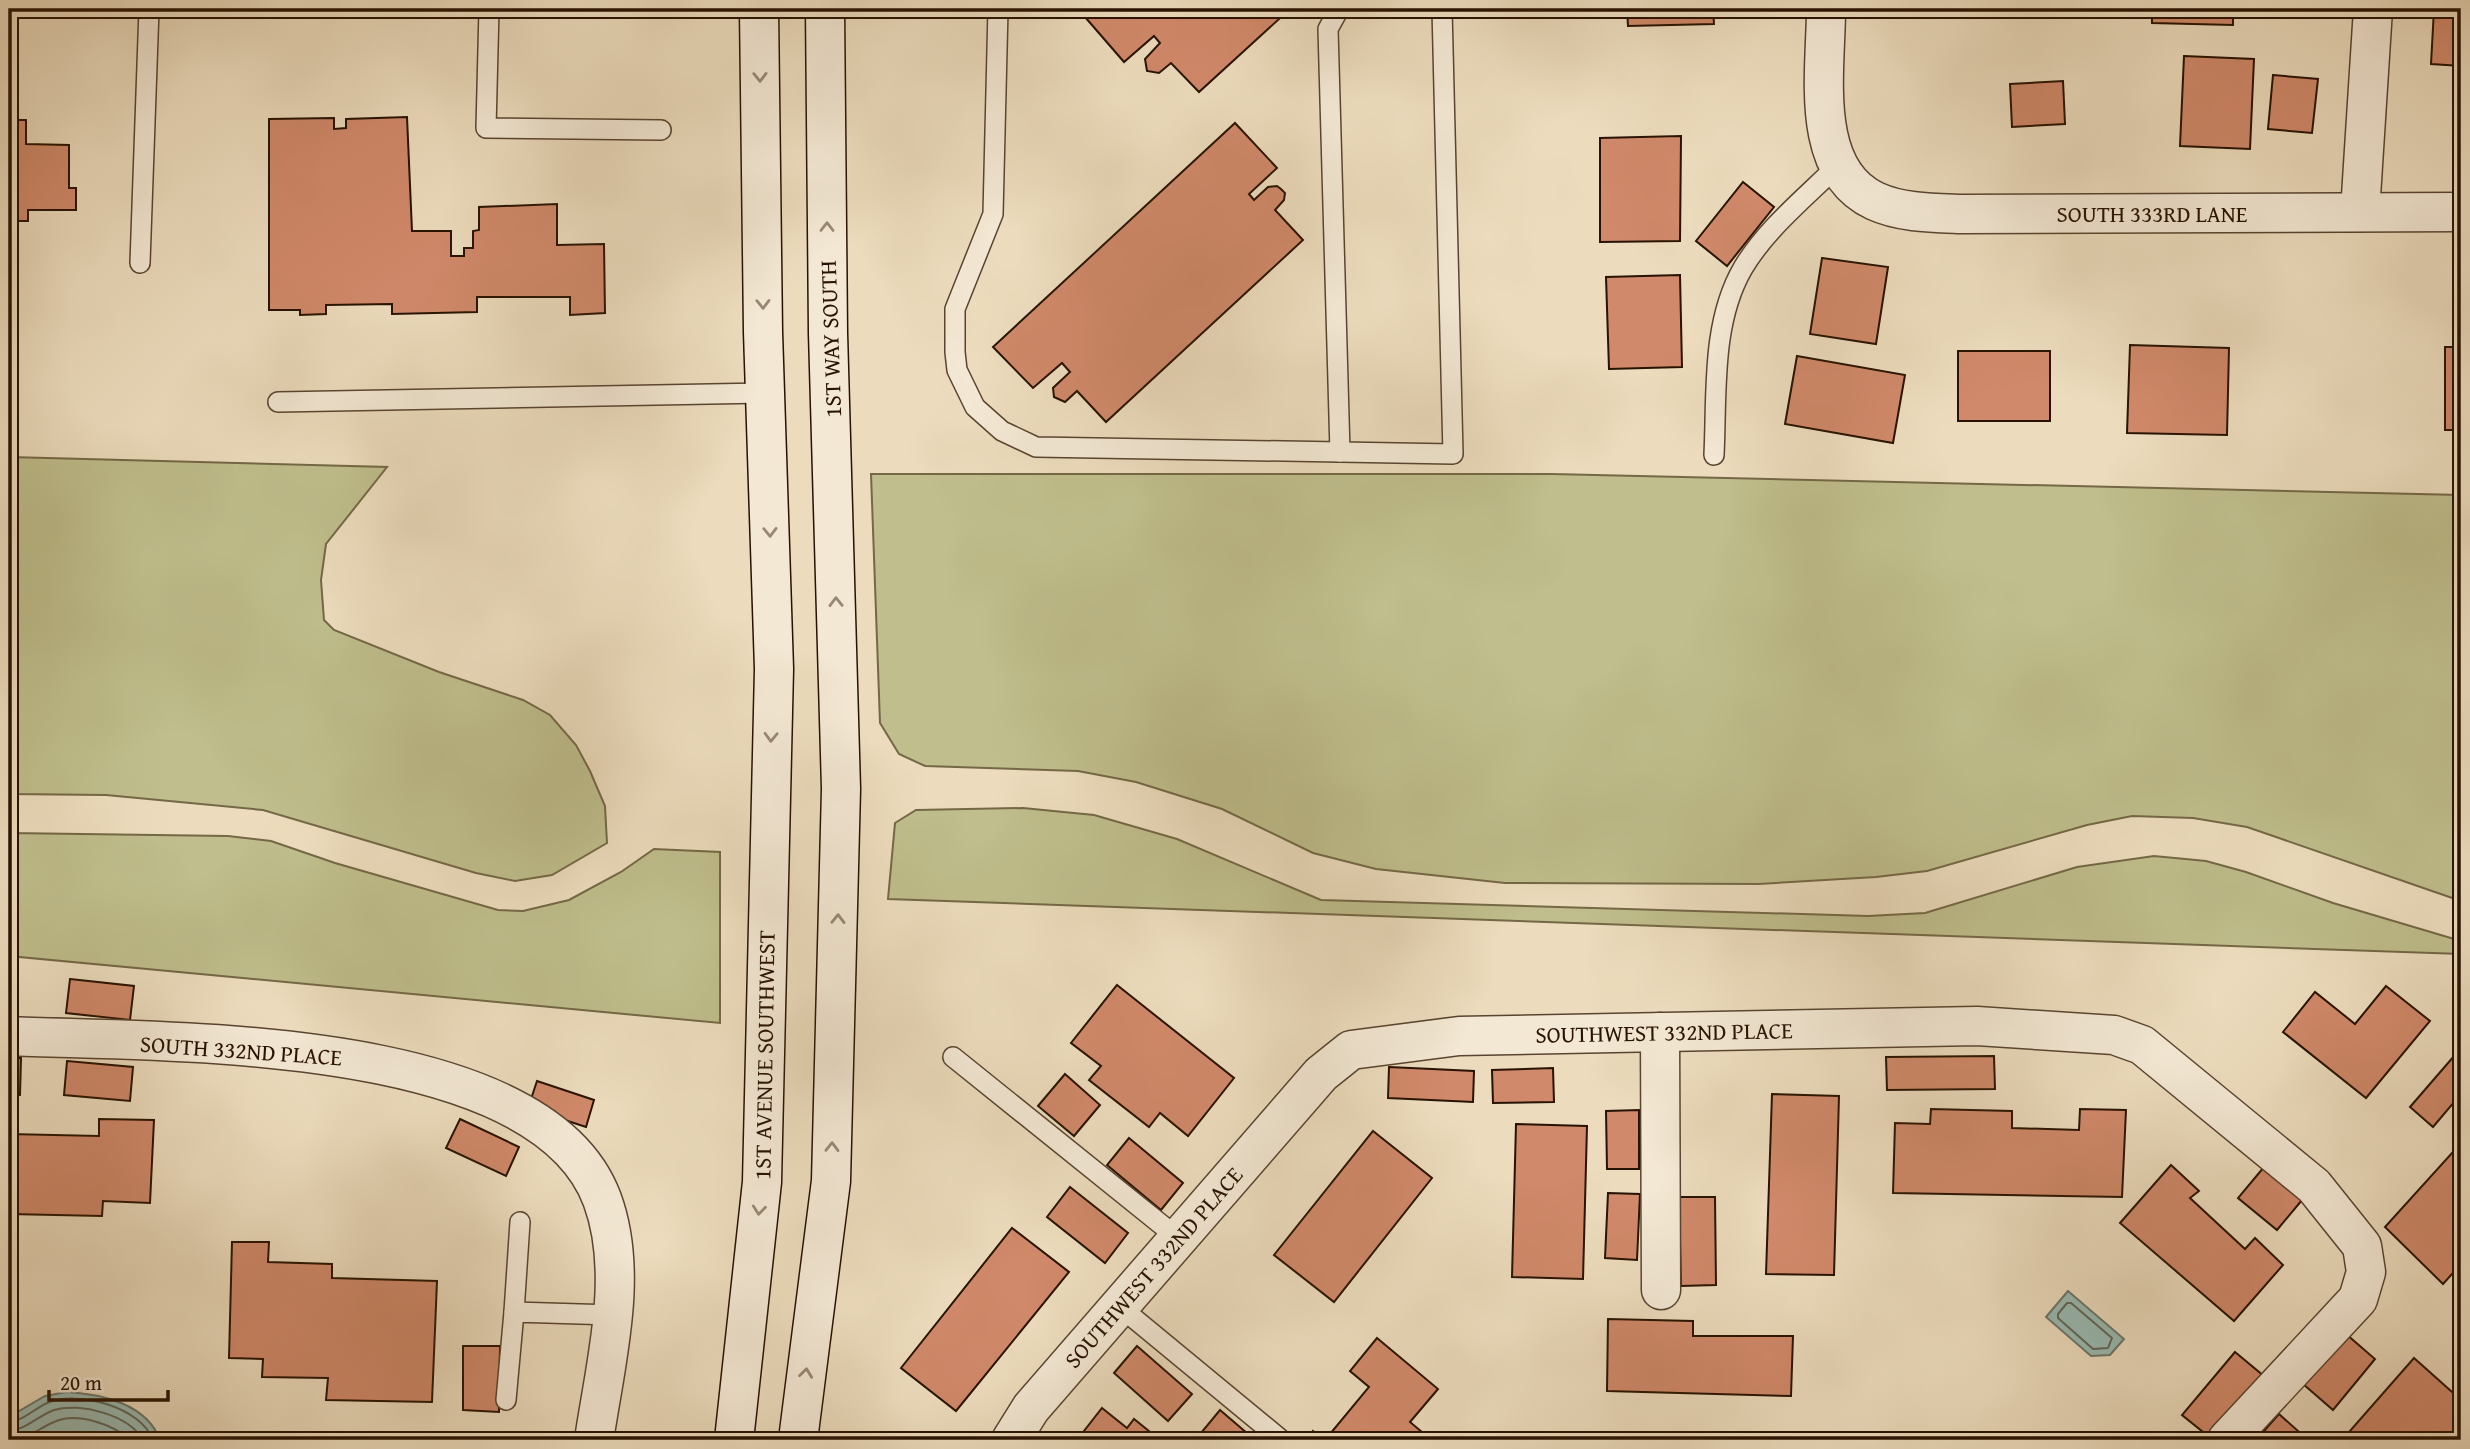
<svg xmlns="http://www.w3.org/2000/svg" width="2470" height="1449" font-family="'Gentium Book Plus',serif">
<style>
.green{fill:#bfbe8c;stroke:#746846;stroke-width:2}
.water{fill:#99bbb3;stroke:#6c776c;stroke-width:2}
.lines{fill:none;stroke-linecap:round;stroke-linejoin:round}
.shore{stroke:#60665a;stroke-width:2}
.building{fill:#d0896a;stroke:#281201;stroke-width:2}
.service-casing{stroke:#594430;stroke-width:22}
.minor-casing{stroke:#594430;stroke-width:41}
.secondary-casing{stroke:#281201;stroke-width:41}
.service{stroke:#f3e8d4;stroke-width:19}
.minor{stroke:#f3e8d4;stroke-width:38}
.secondary{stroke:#f3e8d4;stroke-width:38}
.oneway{stroke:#988875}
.labels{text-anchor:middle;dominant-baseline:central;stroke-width:5;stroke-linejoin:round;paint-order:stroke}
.street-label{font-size:23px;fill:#281201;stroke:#f3e8d4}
</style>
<rect width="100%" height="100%" fill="#ecdcbd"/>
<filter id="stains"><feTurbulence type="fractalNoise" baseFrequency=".00286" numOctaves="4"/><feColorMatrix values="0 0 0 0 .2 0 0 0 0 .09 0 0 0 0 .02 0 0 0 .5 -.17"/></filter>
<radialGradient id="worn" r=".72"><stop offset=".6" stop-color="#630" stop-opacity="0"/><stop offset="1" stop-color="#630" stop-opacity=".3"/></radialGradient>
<g class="green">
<path d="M9 457 387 467 326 544 321 580 324 620 334 630 439 672 523 700 550 715 576 745 590 771 605 806 607 843 552 875 515 881 476 873 263 810 106 795 9 794Z"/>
<path d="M871 474H1552L2461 495V901L2247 827 2193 818 2132 816 2087 825 1927 871 1876 877 1759 884 1505 883 1376 869 1313 853 1222 809 1136 782 1078 771 925 766 899 754 880 723Z"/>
<path d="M1023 808 1094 815 1177 839 1321 900 1868 916 1925 913 2077 867 2154 856 2206 861 2246 872 2333 903 2461 941V954L888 899 895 823 916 810Z"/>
<path d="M9 833 228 836 271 841 335 863 498 910 523 911 569 900 621 872 654 849 720 852V1023L9 956Z"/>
</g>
<g class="water">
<path d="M2068 1291 2124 1339 2110 1355 2091 1356 2046 1317Z"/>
<path d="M67 1392C102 1394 147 1404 160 1440H9V1417L45 1396Z"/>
</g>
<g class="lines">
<g class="shore">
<path d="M2067 1303H2071L2112 1338 2108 1348 2093 1349 2058 1318V1314Z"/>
<path d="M9 1422C23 1421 34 1409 47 1403 78 1390 141 1407 153 1440"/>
<path d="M9 1431C25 1430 38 1416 54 1410 80 1402 129 1415 143 1440"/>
<path d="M20 1440C32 1435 42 1427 54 1422 77 1411 113 1425 131 1440"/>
</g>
</g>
<g class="building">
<path d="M1094 9H1290L1199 92 1171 63 1159 73 1147 71 1145 59 1160 43 1154 36 1124 62 1085 17Z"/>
<path d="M1627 9H1713L1714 24 1628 26Z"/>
<path d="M1986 9H2050V13L1986 17Z"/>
<path d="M2152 9H2233V25L2152 23Z"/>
<path d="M2434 9H2461V66L2431 64Z"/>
<path d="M2184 56 2254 59 2250 149 2180 146Z"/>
<path d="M2273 75 2318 79 2312 133 2268 129Z"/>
<path d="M2063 81 2065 124 2012 127 2010 84Z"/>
<path d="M407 117 412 231H451V256H464V248H473V231L479 230V207L557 204V245L604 244 605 313 570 315V297H477V312L392 314V304L326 305V314L300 315V310H269V119L334 118V129L346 128V119Z"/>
<path d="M9 120H26V144L69 145V188H76V210H28V221H9Z"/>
<path d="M1235 123 1277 168 1249 194 1254 200 1268 187 1277 186 1281 189 1285 193 1284 200 1275 210 1303 240 1106 422 1077 391 1065 402 1054 397 1053 388 1070 372 1062 363 1033 388 993 347Z"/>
<path d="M1681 136 1680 241 1600 242V138Z"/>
<path d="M1743 182 1774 207 1727 266 1696 241Z"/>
<path d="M1822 258 1888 267 1876 344 1810 334Z"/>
<path d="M1680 275 1682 367 1609 369 1606 277Z"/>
<path d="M2130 345 2229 348 2227 435 2127 433Z"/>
<rect x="2445" y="347" width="16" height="83"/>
<rect x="1958" y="351" width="92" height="70"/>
<path d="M1797 356 1905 375 1893 443 1785 424Z"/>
<path d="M70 979 134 986 130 1020 66 1013Z"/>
<path d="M1117 985 1234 1078 1188 1136 1160 1113 1149 1127 1089 1080 1101 1066 1071 1043Z"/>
<path d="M2386 986 2430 1021 2366 1098 2283 1032 2315 992 2355 1024Z"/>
<path d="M2461 1048V1094L2433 1127 2410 1107Z"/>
<path d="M1994 1056 1995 1089 1887 1090 1886 1057Z"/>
<path d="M9 1058H21L20 1095 9 1094Z"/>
<path d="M67 1061 133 1067 130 1101 64 1095Z"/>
<path d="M1389 1067 1474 1071 1473 1102 1388 1098Z"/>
<path d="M1553 1068 1554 1102 1493 1103 1492 1070Z"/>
<path d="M1065 1074 1100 1105 1074 1136 1038 1106Z"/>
<path d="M537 1081 594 1100 586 1127 528 1108Z"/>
<path d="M1772 1094 1839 1096 1834 1275 1766 1274Z"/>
<path d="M1931 1109 2012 1111V1128L2079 1130 2080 1109 2126 1110 2122 1197 1893 1193 1895 1123 1930 1124Z"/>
<path d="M1639 1110V1169H1607L1606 1111Z"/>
<path d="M99 1119 154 1120 150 1203 103 1201 102 1216 9 1214V1134L99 1136Z"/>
<path d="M460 1119 519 1147 506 1176 446 1148Z"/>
<path d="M1516 1124 1587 1126 1583 1279 1512 1277Z"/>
<path d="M1373 1131 1432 1178 1334 1302 1274 1255Z"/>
<path d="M1129 1138 1183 1183 1161 1210 1107 1165Z"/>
<path d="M2461 1143V1264L2443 1284 2385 1227Z"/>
<path d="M2171 1165 2199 1191 2190 1198 2245 1249 2255 1238 2283 1265 2234 1321 2120 1223Z"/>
<path d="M2264 1167 2302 1200 2277 1230 2238 1198Z"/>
<path d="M1070 1187 1128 1233 1105 1263 1047 1217Z"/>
<path d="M1608 1193 1640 1194 1637 1260 1605 1258Z"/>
<path d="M1679 1197H1715L1716 1285 1681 1286Z"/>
<path d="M1012 1228 1069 1272 956 1411 901 1368Z"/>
<path d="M232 1242H269L268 1262 332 1264V1278L437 1281 432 1402 326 1400 328 1378 262 1377 263 1359 229 1358Z"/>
<path d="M1608 1319 1693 1321V1336H1793L1791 1396 1607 1391Z"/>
<path d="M2346 1334 2375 1359 2333 1410 2303 1384Z"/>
<path d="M1377 1338 1438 1389 1410 1422 1429 1438 1325 1440 1369 1387 1350 1371Z"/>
<path d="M463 1346H500L499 1412 463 1410Z"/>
<path d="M1137 1346 1192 1394 1168 1421 1114 1373Z"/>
<path d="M2235 1352 2265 1377 2213 1440 2182 1415Z"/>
<path d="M2414 1358 2461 1400V1431L2453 1440H2342Z"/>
<path d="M1102 1408 1127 1428 1134 1419 1160 1440H1077Z"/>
<path d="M1220 1410 1255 1440 1196 1439Z"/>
<path d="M2279 1414 2307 1439 2306 1440H2256Z"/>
<path d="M1313 1431 1324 1440H1306Z"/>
</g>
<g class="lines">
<defs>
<g id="service">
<path d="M489 9 486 128 661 130"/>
<path d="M998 9 993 214 955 309V352L957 370 975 407 1002 431 1036 447 1340 452 1328 29 1339 9"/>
<path d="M140 263 149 9"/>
<path d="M278 402 767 393"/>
<path d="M1340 452 1453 454 1442 9"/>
<path d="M1714 455C1717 394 1711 323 1743 268 1766 229 1806 197 1837 166"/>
<path d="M953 1057 1178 1238"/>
<path d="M1119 1306 1279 1438"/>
<path d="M514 1312 520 1222"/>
<path d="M506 1400 514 1312 613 1315"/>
</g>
<g id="minor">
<path d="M1826 9C1826 70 1808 170 1875 201 1901 213 1933 213 1961 214L2461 212"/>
<path d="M2360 212 2373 9"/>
<path d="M1660 1032 1661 1290"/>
<path d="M9 1036C156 1043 539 1031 602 1199 630 1274 605 1364 594 1440"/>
<path d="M1011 1440 1031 1408 1321 1074 1351 1050 1459 1036 1977 1026 2114 1035 2142 1045 2314 1186 2362 1246 2366 1272 2358 1299 2227 1440"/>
</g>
<g id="secondary">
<path d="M734 1440 762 1182 774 669 763 332 759 9"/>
<path d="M798 1440 831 1181 841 789 828 333 825 9"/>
</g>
</defs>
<use href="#service" class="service-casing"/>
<use href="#minor" class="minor-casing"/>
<use href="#secondary" class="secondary-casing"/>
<use href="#service" class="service"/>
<use href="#minor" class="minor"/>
<use href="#secondary" class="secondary"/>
</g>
<defs><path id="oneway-chevron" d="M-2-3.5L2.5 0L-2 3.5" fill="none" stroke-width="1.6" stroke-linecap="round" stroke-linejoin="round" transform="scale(1.75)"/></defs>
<g class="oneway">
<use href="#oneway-chevron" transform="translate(760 77) rotate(89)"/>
<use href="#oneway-chevron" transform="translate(827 227) rotate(-90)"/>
<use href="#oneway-chevron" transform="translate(763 304) rotate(89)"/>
<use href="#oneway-chevron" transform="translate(770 532) rotate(89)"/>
<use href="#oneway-chevron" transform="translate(836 602) rotate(-91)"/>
<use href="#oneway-chevron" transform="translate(771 737) rotate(92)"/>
<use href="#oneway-chevron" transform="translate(838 919) rotate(-89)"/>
<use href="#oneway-chevron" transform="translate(832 1147) rotate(-89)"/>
<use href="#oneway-chevron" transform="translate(759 1210) rotate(96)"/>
<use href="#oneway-chevron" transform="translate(806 1373) rotate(-83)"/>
</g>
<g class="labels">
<g class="street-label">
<text x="2152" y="213">SOUTH 333RD LANE</text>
<text transform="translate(830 339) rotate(-92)">1ST WAY SOUTH</text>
<text transform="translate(1664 1032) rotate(-1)">SOUTHWEST 332ND PLACE</text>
<text transform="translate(241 1050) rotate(4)">SOUTH 332ND PLACE</text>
<text transform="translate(764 1055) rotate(-89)">1ST AVENUE SOUTHWEST</text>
<text transform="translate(1153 1267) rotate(-49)">SOUTHWEST 332ND PLACE</text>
</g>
</g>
<rect width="2470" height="1449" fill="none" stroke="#ecdcbd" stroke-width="35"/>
<rect x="10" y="10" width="2449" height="1428" fill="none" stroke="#281201" stroke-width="3.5"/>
<rect x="18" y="18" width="2435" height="1414" fill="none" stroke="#281201" stroke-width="2"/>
<path d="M49 1390v10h119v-10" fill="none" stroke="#281201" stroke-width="3.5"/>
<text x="60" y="1390" font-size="21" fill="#281201" stroke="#f3e8d4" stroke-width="5" paint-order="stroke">20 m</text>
<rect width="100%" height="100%" filter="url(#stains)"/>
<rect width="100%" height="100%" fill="url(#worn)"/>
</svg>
